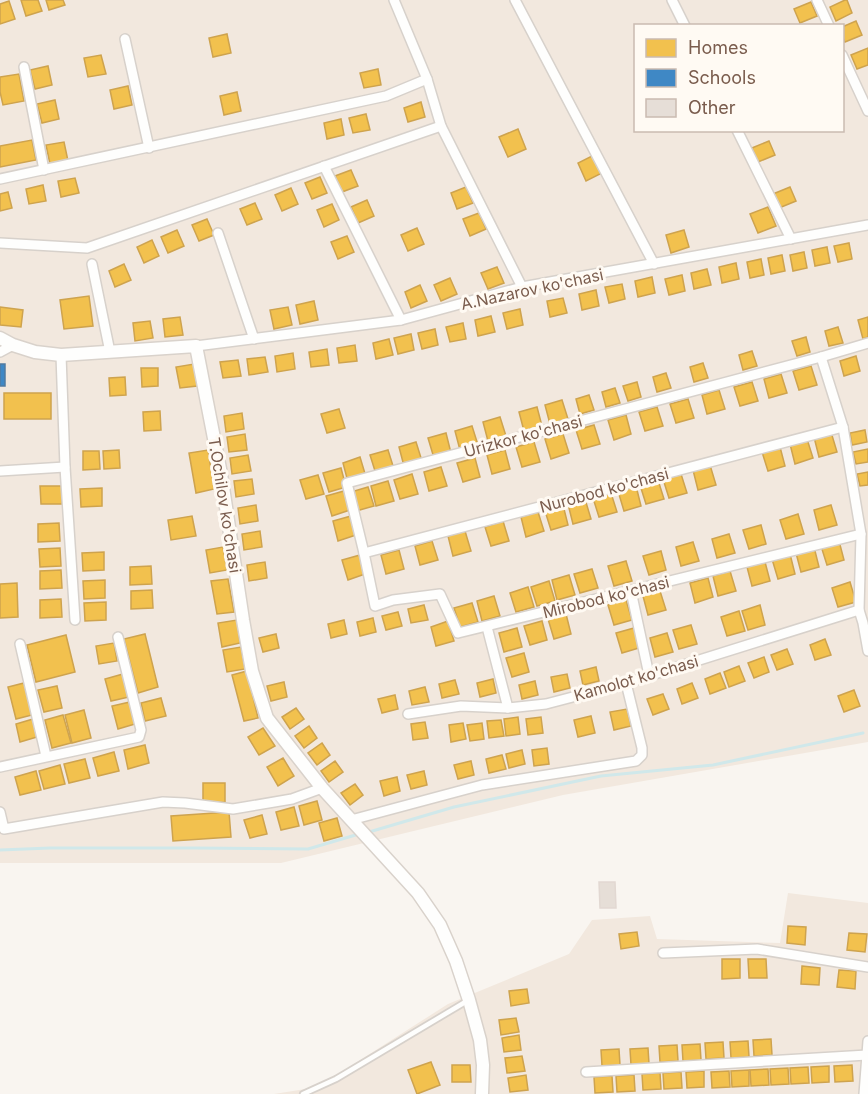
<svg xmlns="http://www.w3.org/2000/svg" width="868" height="1094" font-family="Inter,sans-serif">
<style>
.residential{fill:#f2e8de;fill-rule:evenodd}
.homes{fill:#f2c14e;stroke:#cea34e;stroke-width:1.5}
.schools{fill:#3f88c5;stroke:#517ba1;stroke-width:1.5}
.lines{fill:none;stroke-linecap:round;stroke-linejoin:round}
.stream{stroke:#d0e8ea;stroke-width:3}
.building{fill:#e6ded7;stroke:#e2d8d2;stroke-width:1.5}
.service-casing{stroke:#d7d1cb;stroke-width:8}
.minor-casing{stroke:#d7d1cb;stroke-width:12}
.secondary-casing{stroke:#d9d2cb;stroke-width:15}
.service{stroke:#fefefd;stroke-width:4.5}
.minor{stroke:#fefefd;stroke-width:9}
.secondary{stroke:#fefefd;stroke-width:12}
.labels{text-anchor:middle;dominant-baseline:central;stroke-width:6;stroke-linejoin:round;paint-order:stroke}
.street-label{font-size:16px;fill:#7a5c4d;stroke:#fffaf3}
</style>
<rect width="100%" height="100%" fill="#f9f5f0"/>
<g class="residential">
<path d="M0 0H868V742L563 795 281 863H0ZM636 26H842V130H636Z"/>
<path d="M788 893 868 903V1094H274L318 1087 448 1004 569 954 592 920 650 916 657 939 780 943Z"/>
</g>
<g class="homes">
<path d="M21 0H38L42 11 26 16Z"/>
<path d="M46 0H63L65 5 49 10Z"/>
<path d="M845 0H847L852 13 836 21 830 7Z"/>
<path d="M9 1 15 19 0 24V4Z"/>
<path d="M811 2 817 16 800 23 794 9Z"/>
<path d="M856 21 862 35 845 42 842 36V27Z"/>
<path d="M227 34 231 53 213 57 209 38Z"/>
<path d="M868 48V65L857 69 851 55Z"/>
<path d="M101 55 106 74 88 77 84 58Z"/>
<path d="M48 66 52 85 35 89 30 70Z"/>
<path d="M378 69 381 85 364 88 360 73Z"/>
<path d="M19 74 24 101 3 105 0 92V77Z"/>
<path d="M128 86 132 105 114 109 110 90Z"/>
<path d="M237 92 241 111 224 115 220 96Z"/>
<path d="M55 100 59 119 42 123 37 104Z"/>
<path d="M421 102 425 117 408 122 404 108Z"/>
<path d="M366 114 370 130 353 133 349 118Z"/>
<path d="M341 119 344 135 327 139 324 123Z"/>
<path d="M518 129 526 149 508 157 499 137Z"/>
<path d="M32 140 36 160 0 167V146Z"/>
<path d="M769 141 775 155 758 162 752 148Z"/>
<path d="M64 142 68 161 50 164 46 145Z"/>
<path d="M594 155 602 173 586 181 578 163Z"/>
<path d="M351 170 358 186 342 192 335 176Z"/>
<path d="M320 177 327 193 312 199 305 183Z"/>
<path d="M75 178 79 193 61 197 58 181Z"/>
<path d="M43 185 46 201 29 204 26 189Z"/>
<path d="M466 187 473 203 457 209 451 193Z"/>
<path d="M790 187 796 201 779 208 773 194Z"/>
<path d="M291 188 298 204 282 211 275 195Z"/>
<path d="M8 192 12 208 0 211V194Z"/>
<path d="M367 200 374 216 358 223 351 207Z"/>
<path d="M255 203 262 219 247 225 240 209Z"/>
<path d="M332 204 339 220 324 227 317 210Z"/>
<path d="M768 207 776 226 758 233 750 214Z"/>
<path d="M479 213 486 229 470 236 463 219Z"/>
<path d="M207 219 214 235 199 241 192 225Z"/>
<path d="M417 228 424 244 408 251 401 235Z"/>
<path d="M177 230 184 246 168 253 161 237Z"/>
<path d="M684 230 689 247 671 253 666 235Z"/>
<path d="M347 236 354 252 338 259 331 242Z"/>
<path d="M152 240 159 256 144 263 137 247Z"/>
<path d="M849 243 852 259 838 262 834 246Z"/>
<path d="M827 247 830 263 815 266 812 250Z"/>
<path d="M804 252 807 268 793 271 790 255Z"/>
<path d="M782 255 785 271 771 274 768 258Z"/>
<path d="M761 259 764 275 750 278 747 262Z"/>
<path d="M736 263 739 279 722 283 719 267Z"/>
<path d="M124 264 131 280 115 287 109 271Z"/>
<path d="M497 267 504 283 488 289 481 273Z"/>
<path d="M707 269 711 285 694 289 691 273Z"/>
<path d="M682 275 685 291 669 295 665 279Z"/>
<path d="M652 277 655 293 638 297 635 281Z"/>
<path d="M450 278 457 294 441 301 434 285Z"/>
<path d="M622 284 625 299 609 303 605 287Z"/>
<path d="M420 285 427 301 411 308 405 292Z"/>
<path d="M596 290 599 306 582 310 579 294Z"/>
<path d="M89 296 93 326 64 329 60 300Z"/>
<path d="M563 298 567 313 550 317 547 301Z"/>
<path d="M314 301 318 320 300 324 296 305Z"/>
<path d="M0 307 23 310 21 327 0 325Z"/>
<path d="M288 307 292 325 274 329 270 310Z"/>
<path d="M520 309 523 325 507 329 503 313Z"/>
<path d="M491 316 495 332 478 336 475 320Z"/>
<path d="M180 317 183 335 165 337 163 319Z"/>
<path d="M868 317V337L863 339 858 320Z"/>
<path d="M150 321 153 338 135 341 133 323Z"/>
<path d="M463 323 466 339 450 342 446 327Z"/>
<path d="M838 327 843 343 829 346 825 331Z"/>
<path d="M435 329 438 345 422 349 418 333Z"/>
<path d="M411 334 414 350 398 354 394 338Z"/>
<path d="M806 337 810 352 797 356 792 341Z"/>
<path d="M389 339 393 355 376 359 373 343Z"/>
<path d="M355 345 357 361 339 363 337 348Z"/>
<path d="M327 349 329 365 311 367 309 352Z"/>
<path d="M752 351 757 366 743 370 739 355Z"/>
<path d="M293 353 295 369 277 372 275 356Z"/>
<path d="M856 356 860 371 844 376 840 361Z"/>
<path d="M265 357 268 372 249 375 247 359Z"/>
<path d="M238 360 241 376 223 378 220 362Z"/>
<path d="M703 363 708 378 694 382 690 367Z"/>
<path d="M194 364 197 386 180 388 176 367Z"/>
<path d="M811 366 817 385 799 390 793 371Z"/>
<path d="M141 368H158V386L142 387Z"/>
<path d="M666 373 671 388 657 392 653 377Z"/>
<path d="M781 374 787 393 769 398 764 379Z"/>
<path d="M125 377 126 395 110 396 109 378Z"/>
<path d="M637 382 641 397 628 401 623 386Z"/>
<path d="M752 382 758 401 740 406 734 387Z"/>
<path d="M615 388 620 403 606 407 602 392Z"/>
<path d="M719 390 725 409 707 414 702 395Z"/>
<rect x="4" y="393" width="47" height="26"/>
<path d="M589 395 594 410 580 414 576 399Z"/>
<path d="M688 399 694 418 676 423 670 404Z"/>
<path d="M562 400 568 419 550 424 545 405Z"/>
<path d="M537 407 542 426 524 431 519 412Z"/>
<path d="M657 407 663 426 645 431 639 412Z"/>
<path d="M339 409 345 428 327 433 321 414Z"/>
<path d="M160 411 161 430 144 431 143 412Z"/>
<path d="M242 413 244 429 226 432 224 416Z"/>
<path d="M626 415 631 434 614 440 608 420Z"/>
<path d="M500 417 506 436 488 441 483 422Z"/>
<path d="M594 425 600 444 582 449 576 430Z"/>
<path d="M472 426 478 445 460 450 455 431Z"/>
<path d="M865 430 867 442 852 445 850 433Z"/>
<path d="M831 432 837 452 819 457 814 437Z"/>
<path d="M446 433 451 453 434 458 428 438Z"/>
<path d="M245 434 247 450 229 452 227 437Z"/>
<path d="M563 434 569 453 551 459 545 439Z"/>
<path d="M807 439 813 458 795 464 790 444Z"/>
<path d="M416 442 422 461 404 466 399 447Z"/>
<path d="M534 442 540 462 522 467 516 447Z"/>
<path d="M780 447 785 466 768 471 762 452Z"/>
<path d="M868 449V462L856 464 853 452Z"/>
<path d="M119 450 120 468 104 469 103 451Z"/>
<path d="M208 450 214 489 196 493 189 453Z"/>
<path d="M388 450 394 469 376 474 370 455Z"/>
<path d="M505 450 510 469 492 474 487 455Z"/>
<path d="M83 451H99L100 469 83 470Z"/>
<path d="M248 455 251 471 232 474 230 458Z"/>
<path d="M360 457 366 477 348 482 343 463Z"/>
<path d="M475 458 480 477 463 482 457 463Z"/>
<path d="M710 465 716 485 698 490 693 470Z"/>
<path d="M441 467 447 486 429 491 424 472Z"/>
<path d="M341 468 346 487 329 492 323 473Z"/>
<path d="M868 472V485L860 486 857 474Z"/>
<path d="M412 474 418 494 400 499 394 480Z"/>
<path d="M681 474 687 493 669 498 663 479Z"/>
<path d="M318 475 324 494 306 499 300 480Z"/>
<path d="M252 479 254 494 236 497 234 481Z"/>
<path d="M658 480 664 499 646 504 640 485Z"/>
<path d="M388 481 394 501 376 506 371 486Z"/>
<path d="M40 486H62V504H41Z"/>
<path d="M636 486 641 506 624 511 618 491Z"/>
<path d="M368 487 374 506 356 511 351 492Z"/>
<path d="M102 488V506L81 507 80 489Z"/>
<path d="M344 491 350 510 332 516 326 496Z"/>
<path d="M611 493 617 512 599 517 593 498Z"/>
<path d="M585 499 591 519 573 524 568 504Z"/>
<path d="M256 505 258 521 240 524 238 508Z"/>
<path d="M563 505 568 525 551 530 545 511Z"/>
<path d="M831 505 837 525 819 530 814 510Z"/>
<path d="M538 512 544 531 526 537 521 517Z"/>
<path d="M798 514 804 534 786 539 780 520Z"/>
<path d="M192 516 196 536 171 540 168 520Z"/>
<path d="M351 516 356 535 338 541 333 521Z"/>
<path d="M503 521 509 541 491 546 485 527Z"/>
<path d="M59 523 60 541 38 542V524Z"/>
<path d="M761 525 766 544 749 549 743 530Z"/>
<path d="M260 531 262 547 244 550 242 534Z"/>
<path d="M465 531 471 551 453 556 448 536Z"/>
<path d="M729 534 735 553 717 558 712 539Z"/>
<path d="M432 541 438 560 420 565 415 546Z"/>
<path d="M839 541 844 560 827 565 821 546Z"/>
<path d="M693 542 699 561 681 566 676 547Z"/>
<path d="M223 547 227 570 210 573 206 550Z"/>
<path d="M814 547 819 567 801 572 796 553Z"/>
<path d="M60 548 61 566 40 567 39 549Z"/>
<path d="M399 550 404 569 386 574 381 555Z"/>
<path d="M661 551 666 570 649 575 643 556Z"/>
<path d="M104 552V570L83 571 82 553Z"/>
<path d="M790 554 795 574 778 579 772 559Z"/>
<path d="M360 555 365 574 348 580 342 560Z"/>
<path d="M626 561 632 581 614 586 608 566Z"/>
<path d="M265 562 267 578 249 581 247 565Z"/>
<path d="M765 562 770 581 752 586 747 567Z"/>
<path d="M151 566 152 584 130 585V567Z"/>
<path d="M592 569 598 588 580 593 574 574Z"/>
<path d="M61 570 62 588 40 589V571Z"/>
<path d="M730 571 736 591 718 596 713 576Z"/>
<path d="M569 575 575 595 557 600 552 580Z"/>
<path d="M708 578 713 597 695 603 690 583Z"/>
<path d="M228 579 234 612 217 614 211 581Z"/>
<path d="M105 580V598L84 599 83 581Z"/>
<path d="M549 581 555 601 537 606 531 587Z"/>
<path d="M850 582 856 602 838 607 832 588Z"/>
<path d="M17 583 18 617 0 618V584Z"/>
<path d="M528 587 534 607 516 612 510 593Z"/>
<path d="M152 590 153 608 131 609V591Z"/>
<path d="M660 591 666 610 648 615 643 596Z"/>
<path d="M494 596 500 616 482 621 477 601Z"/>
<path d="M61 599 62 617 40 618V600Z"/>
<path d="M626 600 632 620 614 625 608 605Z"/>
<path d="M106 602V620L85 621 84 603Z"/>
<path d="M472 603 478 622 460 627 454 608Z"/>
<path d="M424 605 428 620 411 623 408 609Z"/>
<path d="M760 605 765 625 748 630 742 611Z"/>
<path d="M739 611 745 631 727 636 721 617Z"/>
<path d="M398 612 402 626 386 630 382 616Z"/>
<path d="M566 614 571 634 554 639 548 619Z"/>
<path d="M373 618 376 632 360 636 357 622Z"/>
<path d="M237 620 240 643 222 647 218 623Z"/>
<path d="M344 620 347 634 331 638 328 624Z"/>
<path d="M448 621 454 641 436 646 431 627Z"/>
<path d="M542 621 547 640 530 645 524 626Z"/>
<path d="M691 625 697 644 679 649 673 630Z"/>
<path d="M517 628 522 647 504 652 499 633Z"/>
<path d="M634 628 639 648 622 653 616 633Z"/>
<path d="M667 633 673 652 655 657 650 638Z"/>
<path d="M145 634 158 687 138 693 124 639Z"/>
<path d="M276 634 279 648 263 652 259 638Z"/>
<path d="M66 635 75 672 36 682 27 645Z"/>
<path d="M825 639 831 655 815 660 810 645Z"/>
<path d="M114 643 117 661 99 664 96 646Z"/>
<path d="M241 647 245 669 227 672 223 650Z"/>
<path d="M787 649 793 664 777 670 771 655Z"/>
<path d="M524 653 529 672 512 677 506 658Z"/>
<path d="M764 657 769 672 754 678 748 663Z"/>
<path d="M739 666 745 681 729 687 724 672Z"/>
<path d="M596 667 599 681 583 685 580 671Z"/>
<path d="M247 671 258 718 244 721 232 675Z"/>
<path d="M720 673 726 688 710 694 705 679Z"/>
<path d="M123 674 129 697 111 701 105 679Z"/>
<path d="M567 674 570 688 554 692 551 677Z"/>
<path d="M493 679 496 693 480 697 477 683Z"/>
<path d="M455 680 459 694 442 698 439 684Z"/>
<path d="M535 681 538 695 522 699 519 685Z"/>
<path d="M284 682 287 697 271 701 267 686Z"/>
<path d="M24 683 32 715 16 719 8 687Z"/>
<path d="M692 683 698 698 682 704 677 689Z"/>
<path d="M57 686 62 708 44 712 38 690Z"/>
<path d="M425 687 429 702 412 705 409 691Z"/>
<path d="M854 690 860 706 844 712 838 696Z"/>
<path d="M663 694 669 709 653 715 647 699Z"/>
<path d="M395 695 398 709 382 713 378 699Z"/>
<path d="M161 698 166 716 145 721 141 703Z"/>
<path d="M130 702 135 724 118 729 112 706Z"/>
<path d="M296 708 304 719 290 729 282 717Z"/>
<path d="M627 709 631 726 614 730 610 712Z"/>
<path d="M84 710 91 738 72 743 65 715Z"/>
<path d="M63 715 71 743 52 748 45 720Z"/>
<path d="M591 716 595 733 578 737 574 720Z"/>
<path d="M518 717 520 734 506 736 504 719Z"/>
<path d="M541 717 543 733 528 735 526 719Z"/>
<path d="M33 719 37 737 20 742 16 724Z"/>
<path d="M501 720 504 736 489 738 487 721Z"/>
<path d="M425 722 428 738 413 740 411 724Z"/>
<path d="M463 723 466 739 451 742 449 725Z"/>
<path d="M482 723 484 739 470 741 467 725Z"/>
<path d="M309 726 317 738 304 748 295 736Z"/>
<path d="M263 728 275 746 259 755 248 737Z"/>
<path d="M322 743 330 755 317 765 308 753Z"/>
<path d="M145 745 149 763 128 769 124 750Z"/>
<path d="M547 748 549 764 534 766 532 750Z"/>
<path d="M522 750 525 764 509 768 506 754Z"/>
<path d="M114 752 119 771 98 776 93 758Z"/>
<path d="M502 755 506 769 489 773 486 759Z"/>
<path d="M283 758 294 776 278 786 267 767Z"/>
<path d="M85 759 90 778 69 783 64 764Z"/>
<path d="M335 761 343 772 329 782 321 771Z"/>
<path d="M471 761 474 775 458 779 454 765Z"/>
<path d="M60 765 65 784 44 789 39 771Z"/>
<path d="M36 771 41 790 20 795 15 777Z"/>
<path d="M424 771 427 785 411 789 407 775Z"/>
<path d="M397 777 400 791 384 796 380 781Z"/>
<path d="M203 783H225V802L203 803Z"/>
<path d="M355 784 363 795 350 805 341 793Z"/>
<path d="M317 801 322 820 304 825 299 806Z"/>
<path d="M294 807 299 826 281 830 276 812Z"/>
<path d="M229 812 231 837 173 841 171 816Z"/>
<path d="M262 815 267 834 250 838 244 820Z"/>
<path d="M337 818 342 836 324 841 319 823Z"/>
<path d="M788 926 806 927 805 945 787 943Z"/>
<path d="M637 932 639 946 621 949 619 934Z"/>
<path d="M849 933 867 934 865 952 847 950Z"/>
<path d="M722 959H740V978L722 979Z"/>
<path d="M748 959H766L767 978H749Z"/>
<path d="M802 966 820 968 819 985 801 984Z"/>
<path d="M839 970 856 971 855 989 837 987Z"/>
<path d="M527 989 529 1003 511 1006 509 991Z"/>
<path d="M516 1018 519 1032 501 1035 499 1020Z"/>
<path d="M519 1035 521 1050 504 1052 502 1038Z"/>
<path d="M771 1039 772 1055 754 1056 753 1040Z"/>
<path d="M748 1041 749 1057 731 1058 730 1042Z"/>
<path d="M723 1042 724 1058 706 1059 705 1043Z"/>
<path d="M700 1044 701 1060 683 1061 682 1045Z"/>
<path d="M677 1045 678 1061 660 1062 659 1046Z"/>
<path d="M648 1048 649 1064 631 1065 630 1049Z"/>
<path d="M619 1049 620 1065 602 1066 601 1050Z"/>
<path d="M522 1056 525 1071 507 1073 505 1058Z"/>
<path d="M431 1062 440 1085 417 1094 408 1070Z"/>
<path d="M452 1065H470L471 1082H452Z"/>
<path d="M852 1065 853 1081 835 1082 834 1066Z"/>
<path d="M829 1066V1082L812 1083 811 1067Z"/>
<path d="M808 1067 809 1083 791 1084 790 1068Z"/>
<path d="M788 1068 789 1084 771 1085 770 1069Z"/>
<path d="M768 1069 769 1085 751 1086 750 1070Z"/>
<path d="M749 1070V1086L732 1087 731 1071Z"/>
<path d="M704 1071V1087L687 1088 686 1072Z"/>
<path d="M729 1071 730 1087 712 1088 711 1072Z"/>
<path d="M681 1072 682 1088 664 1089 663 1073Z"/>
<path d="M660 1073 661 1089 643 1090 642 1074Z"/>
<path d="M526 1075 528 1090 510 1092 508 1078Z"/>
<path d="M634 1075 635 1091 617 1092 616 1076Z"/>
<path d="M612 1076 613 1092 595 1093 594 1077Z"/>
</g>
<rect class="schools" x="0" y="364" width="5" height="22"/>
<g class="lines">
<g class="stream">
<path d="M369 832 454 807 601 776 713 765 863 733"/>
<path d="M0 850 50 848H194L308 849 359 834"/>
</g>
</g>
<path class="building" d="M599 882H615L616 908H600Z"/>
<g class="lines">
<defs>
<path id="service" d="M303 1094 336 1079 467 1001"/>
<g id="minor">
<path d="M394 0 427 79"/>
<path d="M515 0 654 264"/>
<path d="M672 0 685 26"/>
<path d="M817 0 829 26"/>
<path d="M125 39 149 148"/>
<path d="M842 55 868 111"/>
<path d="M24 67 44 170"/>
<path d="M737 130 791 239"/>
<path d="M324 166 401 320"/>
<path d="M0 179 386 96 427 79 441 126 522 287"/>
<path d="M218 233 254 339"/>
<path d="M0 243 87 248 441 126"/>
<path d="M92 264 110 352"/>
<path d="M196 346 401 320 522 287 868 225"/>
<path d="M0 352 13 345"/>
<path d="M61 355 65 467 75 620"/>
<path d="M821 357 843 427 861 534 859 610 863 623 868 651"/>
<path d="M0 471 65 467"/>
<path d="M861 534 458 633 440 594 393 600 375 606 364 553 347 483 821 357 868 343"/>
<path d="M364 553 843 427"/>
<path d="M631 591 649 675"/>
<path d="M487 627 508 708"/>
<path d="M20 644 46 756"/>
<path d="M408 714 461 706 508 708 546 704 626 683 859 610"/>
<path d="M0 767 139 737 141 730 118 637"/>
<path d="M0 812 4 829 163 802 185 803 233 809 292 799 322 788"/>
<path d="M351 820 482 785 636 761 642 755V748L626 683"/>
<path d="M663 953 757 949 868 967"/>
<path d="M586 1072 867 1055"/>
<path d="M864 1094 868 1041"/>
</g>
<path id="secondary" d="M0 338 13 345 35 352 61 355 196 346 221 474 243 620 252 671 267 718 322 788 418 893 440 925 456 961 469 1000 480 1040 483 1065 482 1094"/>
</defs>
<use href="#service" class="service-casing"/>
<use href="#minor" class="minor-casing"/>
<use href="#secondary" class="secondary-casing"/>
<use href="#service" class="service"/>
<use href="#minor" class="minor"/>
<use href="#secondary" class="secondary"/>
</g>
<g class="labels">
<g class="street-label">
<text transform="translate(532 289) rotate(-12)">A.Nazarov ko'chasi</text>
<text transform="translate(523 436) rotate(-15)">Urizkor ko'chasi</text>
<text transform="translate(604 490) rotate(-15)">Nurobod ko'chasi</text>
<text transform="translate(225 505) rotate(81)">T.Ochilov ko'chasi</text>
<text transform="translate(606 597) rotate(-14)">Mirobod ko'chasi</text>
<text transform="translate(636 678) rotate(-16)">Kamolot ko'chasi</text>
</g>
</g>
<rect x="634" y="24" width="210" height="108" fill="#fffaf3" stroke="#cabbb1" stroke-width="1.5"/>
<rect x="646" y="39" width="30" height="18" fill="#f2c14e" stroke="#cabbb1" stroke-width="1.5"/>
<text x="688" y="54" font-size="18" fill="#7a5c4d">Homes</text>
<rect x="646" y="69" width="30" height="18" fill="#3f88c5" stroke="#cabbb1" stroke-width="1.5"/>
<text x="688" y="84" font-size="18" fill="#7a5c4d">Schools</text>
<rect x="646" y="99" width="30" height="18" fill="#e6ded7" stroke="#cabbb1" stroke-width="1.5"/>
<text x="688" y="114" font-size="18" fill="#7a5c4d">Other</text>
</svg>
